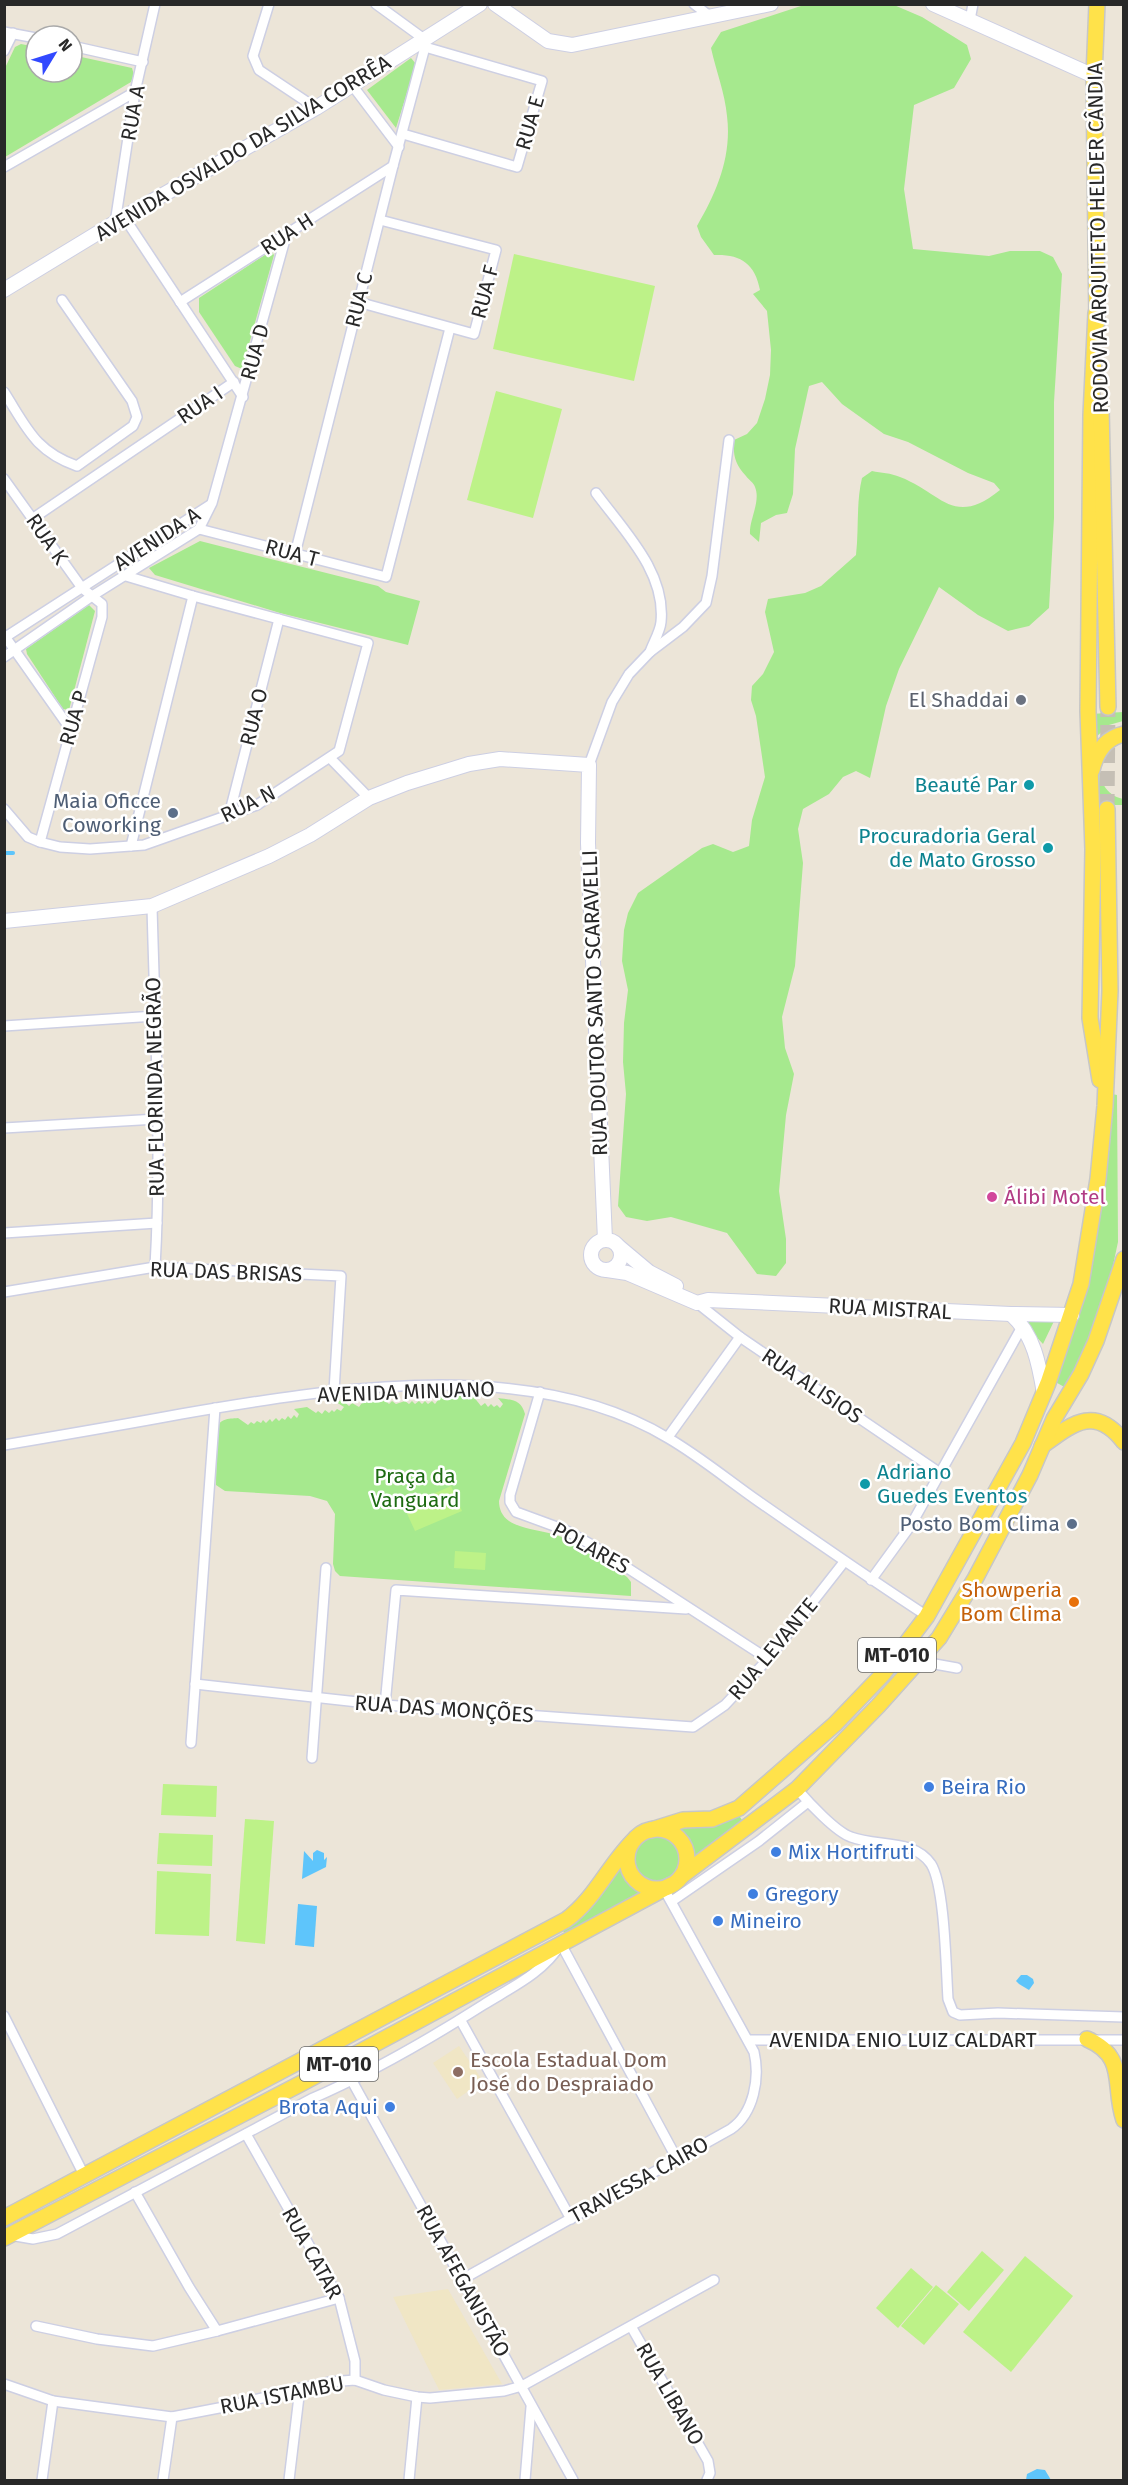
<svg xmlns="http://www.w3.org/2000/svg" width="1128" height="2485" font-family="'Fira Sans',sans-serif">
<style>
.education{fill:#f0e6c5}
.green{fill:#a6e98e}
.pitch{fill:#bdf288}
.water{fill:#5ec5fb}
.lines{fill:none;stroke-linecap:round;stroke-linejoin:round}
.stream{stroke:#5ec5fb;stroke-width:4}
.primary-tunnel{stroke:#c5bfb5;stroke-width:15;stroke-dasharray:15 8;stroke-linecap:butt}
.street-casing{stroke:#cdcfe3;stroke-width:12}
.secondary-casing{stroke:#cdcfe3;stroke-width:16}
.primary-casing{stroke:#c7c7c7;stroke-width:18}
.street{stroke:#fff;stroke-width:9}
.secondary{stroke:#fff;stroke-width:14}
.primary{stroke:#ffe24a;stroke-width:15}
.worship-dot{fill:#6b7280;stroke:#fff;stroke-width:2}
.culture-dot{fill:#0f9aa8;stroke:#fff;stroke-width:2}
.service-dot{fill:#5c6f8a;stroke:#fff;stroke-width:2}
.hotel-dot{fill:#d1479c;stroke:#fff;stroke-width:2}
.food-dot{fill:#e8710a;stroke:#fff;stroke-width:2}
.shop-dot{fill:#3f7fe0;stroke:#fff;stroke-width:2}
.education-dot{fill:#8d6e63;stroke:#fff;stroke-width:2}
.labels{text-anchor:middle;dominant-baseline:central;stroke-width:5;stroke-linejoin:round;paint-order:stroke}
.shield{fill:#fff;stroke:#686868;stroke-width:1.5}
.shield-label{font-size:20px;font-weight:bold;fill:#282828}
.street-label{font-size:21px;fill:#282828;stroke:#fff}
.worship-label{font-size:21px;fill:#5b616d;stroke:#fff;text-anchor:end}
.culture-label{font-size:21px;fill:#0d838f;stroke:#fff;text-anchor:end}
.service-label{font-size:21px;fill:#4e5e75;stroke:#fff;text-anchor:end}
.hotel-label{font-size:21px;fill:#b23c85;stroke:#fff;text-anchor:start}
.park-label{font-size:21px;fill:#1e6b12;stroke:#fff}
.food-label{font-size:21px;fill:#c56008;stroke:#fff;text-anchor:end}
.shop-label{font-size:21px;fill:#366cbe;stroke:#fff;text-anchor:start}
.education-label{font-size:21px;fill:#785e54;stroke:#fff;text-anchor:start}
</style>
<rect width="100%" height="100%" fill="#ece5d8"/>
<g class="education">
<path d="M459 2046 483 2081 457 2099 433 2063Z"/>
<path d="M448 2289 502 2384 439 2390 393 2297Z"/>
</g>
<g class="green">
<path d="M807 4 894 5 922 17 967 45 971 59 954 88 914 105 904 189 913 249 989 256 1010 251H1040L1053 257 1062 274 1054 402V518L1049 608 1029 626 1008 631 978 615 939 587 899 669 886 706 870 778 856 771 843 777 829 794 803 809 798 829 803 863 795 966 782 1017 785 1048 794 1074 786 1115 779 1191 786 1239V1263L776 1276 757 1274 727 1233 671 1217 647 1221 626 1217 618 1206 626 1094 623 1062 624 1023 628 990 622 961 624 930 628 913 638 893 702 848 713 844 733 852 749 846 752 820 765 777 756 716 751 700 752 686 763 674 774 652 765 612 768 599 805 593 821 586 856 555C859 529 856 503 862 478L872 471C881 473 891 473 900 477 942 493 953 528 1000 490L994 483 968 473 908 442 884 434 842 404 822 382 809 386 795 449 793 494 787 513 776 515 761 523 759 542 750 534C749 520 761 501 755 487 754 483 748 479 746 476 735 464 733 456 734 440L747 434 757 423 765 399 770 375 771 350 767 311 753 294 760 290C755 263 740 254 714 255L701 237 697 226C717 192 732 156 727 116 725 93 716 71 711 48L721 32Z"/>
<path d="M21 44 36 47V72H72V55L132 68 134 75 131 82 5 157V68L15 47Z"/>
<path d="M411 58 416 64 396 128 367 90Z"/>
<path d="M271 251 274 255 242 369 235 366 199 312V298Z"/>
<path d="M200 541 378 586 386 592 420 601 408 645 280 613 155 575 149 568Z"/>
<path d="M89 605 95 611 69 710 63 709 27 654 26 649Z"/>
<path d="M1123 712V721L1109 725 1095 738 1091 714Z"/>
<path d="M1100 763C1099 780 1105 795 1123 799V805H1098Z"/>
<path d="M1112 1094 1117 1095 1118 1242 1109 1284 1092 1333 1066 1388 1052 1380 1091 1265 1110 1145Z"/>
<path d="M1055 1319 1043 1344 1021 1320Z"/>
<path d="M433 1396H473L481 1406 485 1403 488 1407 491 1404 494 1407 497 1405 500 1408 503 1404 498 1398C511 1400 521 1399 525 1414L499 1501C499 1509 502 1516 509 1521 521 1529 545 1531 559 1536 583 1546 605 1562 627 1577L631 1582V1596L340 1576 335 1571 333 1564 335 1514 327 1501 310 1496 225 1491 216 1485 217 1430C219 1418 228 1419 238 1418L248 1425 251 1422 254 1424 257 1421 261 1423 263 1420 266 1423 270 1419 272 1422 276 1418 279 1421 282 1418 285 1420 288 1416 291 1419 294 1415 297 1418 299 1414 294 1409 307 1407 316 1413 318 1411 322 1414 325 1410 329 1413 332 1410 334 1412 337 1409 341 1411 344 1407 336 1402 342 1400 349 1406 352 1403 359 1407 364 1400 360 1398 382 1397 389 1404 392 1401 396 1404 405 1401 409 1404 412 1401 415 1404 419 1401 422 1404 425 1401 428 1404 432 1401 435 1404 438 1400Z"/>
<path d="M738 1814 742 1820 691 1862C692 1845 682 1834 668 1827Z"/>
<circle cx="656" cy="1859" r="25"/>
<path d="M622 1861C625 1877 633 1887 648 1893L566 1937 561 1926Z"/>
</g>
<g class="pitch">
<path d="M514 254 655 286 634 381 493 349Z"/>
<path d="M496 391 562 409 533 518 467 500Z"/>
<path d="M451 1486 462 1511 415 1531 404 1507Z"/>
<path d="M455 1551 486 1553 485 1570 454 1568Z"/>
<path d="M163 1784 217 1786 216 1817 161 1815Z"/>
<path d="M245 1819 274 1821 265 1944 236 1941Z"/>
<path d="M159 1833 213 1835 212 1866 157 1864Z"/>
<path d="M157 1871 211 1874 209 1936 155 1934Z"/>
<path d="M982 2251 1004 2270 969 2311 947 2292Z"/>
<path d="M1025 2256 1073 2296 1011 2372 963 2332Z"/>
<path d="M911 2268 933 2287 898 2328 876 2308Z"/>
<path d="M936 2285 959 2304 924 2345 901 2326Z"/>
</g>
<g class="water">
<path d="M317 1850 324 1853V1860L327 1857 326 1867 302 1879 304 1851 313 1861V1853Z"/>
<path d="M298 1904 317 1906 314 1947 295 1945Z"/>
<path d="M1021 1975H1027L1033 1979 1034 1983 1029 1990 1019 1984 1016 1981Z"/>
<path d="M1037 2469 1045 2470 1051 2480H1026L1027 2474Z"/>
</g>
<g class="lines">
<path class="stream" d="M4 853H13"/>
<path class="primary-tunnel" d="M1107 809 1108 707"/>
<defs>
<g id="street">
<path d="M269 4 253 56 259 70 316 108"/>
<path d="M376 4 424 39 425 43"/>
<path d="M694 4 711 17"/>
<path d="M970 20 973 4"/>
<path d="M4 32 36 38"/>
<path d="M72 46 143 62"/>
<path d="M4 51 13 33"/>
<path d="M352 85 399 147"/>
<path d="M403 134 517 167 542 81 425 47"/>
<path d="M4 167 135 92"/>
<path d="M124 217 243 397"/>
<path d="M115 223 135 92 155 4"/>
<path d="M180 302 393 166"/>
<path d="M358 302 474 334 496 250 380 220"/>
<path d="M4 392C27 428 35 451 77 466L133 426 137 417 132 401 62 300"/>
<path d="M4 479 82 588 102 604V617L40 842"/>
<path d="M596 493C624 531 666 572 661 622 660 632 653 643 650 652"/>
<path d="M32 519 234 382"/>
<path d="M199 529 386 577 450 328"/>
<path d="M295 554 393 166 425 47"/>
<path d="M4 635 71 730"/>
<path d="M4 638 210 505"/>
<path d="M4 657 92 596 199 529 212 503 286 236"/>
<path d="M330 758 369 798"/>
<path d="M589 765 612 702 629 674 650 652 683 627 706 603 712 576 729 440"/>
<path d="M4 809 28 837 40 842 60 847 90 849 144 845 257 805 339 751 368 643 193 596 126 576"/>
<path d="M229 815 279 619"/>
<path d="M131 846 193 596"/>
<path d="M152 906C155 1026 162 1147 155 1267"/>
<path d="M4 1026 155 1016"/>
<path d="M4 1128 157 1119"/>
<path d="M4 1233 157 1223"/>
<path d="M4 1292 155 1267 341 1276 334 1391"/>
<path d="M696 1302 740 1337 940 1473"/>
<path d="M540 1392 510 1495V1502L516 1512 565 1530 592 1545 768 1659"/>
<path d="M668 1437 740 1337"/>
<path d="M4 1445C63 1435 122 1425 181 1414 332 1388 530 1355 668 1438 699 1456 728 1480 758 1501 814 1540 870 1579 927 1616"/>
<path d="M871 1580 911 1525 1023 1325"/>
<path d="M918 1661 957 1668"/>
<path d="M195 1684 385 1705 693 1727 725 1705 768 1659 844 1562"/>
<path d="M385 1705 396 1590 686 1609"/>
<path d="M191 1743 215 1408"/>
<path d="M312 1758 326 1568"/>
<path d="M797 1789C808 1802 836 1832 851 1837 877 1847 913 1838 931 1864 945 1886 946 1970 948 1999L953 2012 960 2015 998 2013 1124 2017"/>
<path d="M672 1901 759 1841 808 1802"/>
<path d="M4 2016 84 2175"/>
<path d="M461 2021 571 2219"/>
<path d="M748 2040H1124"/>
<path d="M352 2081 573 2480"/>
<path d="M246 2134 339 2298 355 2361V2380"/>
<path d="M135 2192 189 2287 217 2331 339 2298"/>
<path d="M10 2235 33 2239 57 2234 311 2099C371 2073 428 2040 483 2005 512 1987 543 1973 561 1944L677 2159"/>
<path d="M461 2280 731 2129C754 2113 760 2078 754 2052L664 1889"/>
<path d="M36 2326 97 2339 153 2346 217 2331"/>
<path d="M632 2328 708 2461 710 2473 707 2480"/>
<path d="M4 2384 53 2401 172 2417 224 2407 329 2382 355 2380 384 2390 417 2397 430 2398 504 2391 522 2386 714 2280"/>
<path d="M42 2480 53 2401"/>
<path d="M163 2480 172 2417"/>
<path d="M289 2480 300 2388"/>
<path d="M409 2480 417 2397"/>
<path d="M525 2480 531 2407"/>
</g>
<g id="secondary">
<path d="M495 4 548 41 572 45 771 4"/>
<path d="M933 4 1094 76"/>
<path d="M4 290 124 217 316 108 480 4"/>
<path d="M4 921 152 906 269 856 310 835 369 798 407 783 469 764 500 759 589 765 588 843 605 1240"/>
<circle cx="606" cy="1255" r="15"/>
<path d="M618 1246 649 1272 676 1286"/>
<path d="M607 1270 627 1273 697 1303 708 1300 1011 1314 1072 1315"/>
<path d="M1011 1314C1034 1335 1039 1364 1044 1393"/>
</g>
<g id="primary">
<path d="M1096 313 1091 415 1088 711 1093 849 1090 1018 1100 1080"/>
<path d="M1097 322 1094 76 1097 4"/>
<path d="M1101 409 1108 707"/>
<path d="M1092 770C1096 753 1105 738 1124 734"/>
<path d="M1042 1446C1072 1424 1095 1404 1124 1442"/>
<circle cx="657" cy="1859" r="30"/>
<path d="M651 1830 683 1820 712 1819 739 1808 835 1724 883 1674 927 1616 1023 1443 1048 1383 1081 1284 1098 1179 1105 1106 1110 991 1107 809"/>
<path d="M683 1875 797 1789 878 1706 939 1638 975 1579 1030 1475 1054 1419 1081 1374 1096 1341 1124 1259"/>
<path d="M1087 2039C1128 2057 1112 2085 1124 2120"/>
<path d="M4 2218 566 1920C595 1899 608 1866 633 1841"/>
<path d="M4 2238 302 2083 671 1885"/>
</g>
</defs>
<use href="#street" class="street-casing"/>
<use href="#secondary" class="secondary-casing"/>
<use href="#primary" class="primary-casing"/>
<use href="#street" class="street"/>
<use href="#secondary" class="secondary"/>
<use href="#primary" class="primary"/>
</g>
<circle class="worship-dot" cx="1021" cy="700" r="6"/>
<g class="culture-dot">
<circle cx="1029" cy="785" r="6"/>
<circle cx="1048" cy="848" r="6"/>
<circle cx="865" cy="1484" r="6"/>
</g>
<g class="service-dot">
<circle cx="173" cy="813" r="6"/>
<circle cx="1072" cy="1524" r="6"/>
</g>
<circle class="hotel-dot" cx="992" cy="1197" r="6"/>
<circle class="food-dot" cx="1074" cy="1602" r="6"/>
<g class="shop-dot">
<circle cx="929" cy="1787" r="6"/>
<circle cx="776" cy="1852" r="6"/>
<circle cx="753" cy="1894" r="6"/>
<circle cx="718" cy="1921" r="6"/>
<circle cx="390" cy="2107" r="6"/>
</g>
<circle class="education-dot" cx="458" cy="2072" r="6"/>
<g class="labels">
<g class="shield">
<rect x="858" y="1638" width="78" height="34" rx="4.5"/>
<rect x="300" y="2047" width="78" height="34" rx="4.5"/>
</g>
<g class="shield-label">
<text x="897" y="1655">MT-010</text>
<text x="339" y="2064">MT-010</text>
</g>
<g class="street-label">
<text transform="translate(133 113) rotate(-80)">RUA A</text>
<text transform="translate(530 123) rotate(-74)">RUA E</text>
<text transform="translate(243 148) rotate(-31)">AVENIDA OSVALDO DA SILVA CORRÊA</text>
<text transform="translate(287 234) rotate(-33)">RUA H</text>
<text transform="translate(1098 238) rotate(-91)">RODOVIA ARQUITETO HELDER CÂNDIA</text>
<text transform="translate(485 292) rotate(-75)">RUA F</text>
<text transform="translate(359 300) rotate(-76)">RUA C</text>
<text transform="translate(255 352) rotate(-75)">RUA D</text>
<text transform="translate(200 405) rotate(-34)">RUA I</text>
<text transform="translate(47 539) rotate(55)">RUA K</text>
<text transform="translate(157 539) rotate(-33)">AVENIDA A</text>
<text transform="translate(292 553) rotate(15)">RUA T</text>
<text transform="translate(254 717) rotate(-76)">RUA O</text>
<text transform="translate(74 718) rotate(-74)">RUA P</text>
<text transform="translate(248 804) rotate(-26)">RUA N</text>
<text transform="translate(595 1003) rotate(-92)">RUA DOUTOR SANTO SCARAVELLI</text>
<text transform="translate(155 1087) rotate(-91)">RUA FLORINDA NEGRÃO</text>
<text transform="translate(226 1272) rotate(2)">RUA DAS BRISAS</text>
<text transform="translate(890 1309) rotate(3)">RUA MISTRAL</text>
<text transform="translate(812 1386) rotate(34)">RUA ALISIOS</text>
<text transform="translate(406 1392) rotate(-2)">AVENIDA MINUANO</text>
<text transform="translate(591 1548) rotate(29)">POLARES</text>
<text transform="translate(773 1649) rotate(-50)">RUA LEVANTE</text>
<text transform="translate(444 1709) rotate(4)">RUA DAS MONÇÕES</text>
<text x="903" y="2040">AVENIDA ENIO LUIZ CALDART</text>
<text transform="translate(639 2180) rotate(-29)">TRAVESSA CAIRO</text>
<text transform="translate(312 2253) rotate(61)">RUA CATAR</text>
<text transform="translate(463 2281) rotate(61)">RUA AFEGANISTÃO</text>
<text transform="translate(670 2394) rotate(60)">RUA LIBANO</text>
<text transform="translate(282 2395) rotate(-11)">RUA ISTAMBU</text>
</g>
<g class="worship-label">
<text x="1009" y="700">El Shaddai</text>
</g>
<g class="culture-label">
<text x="1017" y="785">Beauté Par</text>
<text x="1036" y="836">Procuradoria Geral<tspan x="1036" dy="24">de Mato Grosso</tspan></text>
<text x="877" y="1472" text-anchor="start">Adriano<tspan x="877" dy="24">Guedes Eventos</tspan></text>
</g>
<g class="service-label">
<text x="161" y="801">Maia Oficce<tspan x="161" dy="24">Coworking</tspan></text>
<text x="1060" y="1524">Posto Bom Clima</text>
</g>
<g class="hotel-label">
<text x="1004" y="1197">Álibi Motel</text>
</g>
<g class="park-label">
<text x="415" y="1476">Praça da<tspan x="415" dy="24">Vanguard</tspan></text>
</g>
<g class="food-label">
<text x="1062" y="1590">Showperia<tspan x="1062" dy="24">Bom Clima</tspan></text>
</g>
<g class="shop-label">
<text x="941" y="1787">Beira Rio</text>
<text x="788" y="1852">Mix Hortifruti</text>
<text x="765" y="1894">Gregory</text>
<text x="730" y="1921">Mineiro</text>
<text x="378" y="2107" text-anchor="end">Brota Aqui</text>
</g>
<g class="education-label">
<text x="470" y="2060">Escola Estadual Dom<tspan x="470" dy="24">José do Despraiado</tspan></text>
</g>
</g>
<rect width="1128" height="2485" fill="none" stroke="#282828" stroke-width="12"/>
<g transform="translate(54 54) rotate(52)"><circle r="28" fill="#ffffff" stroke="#a9a9a9" stroke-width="1.5"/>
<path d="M0-4.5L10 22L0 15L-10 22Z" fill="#3249ff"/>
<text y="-9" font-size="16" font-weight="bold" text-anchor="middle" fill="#282828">N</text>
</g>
</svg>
